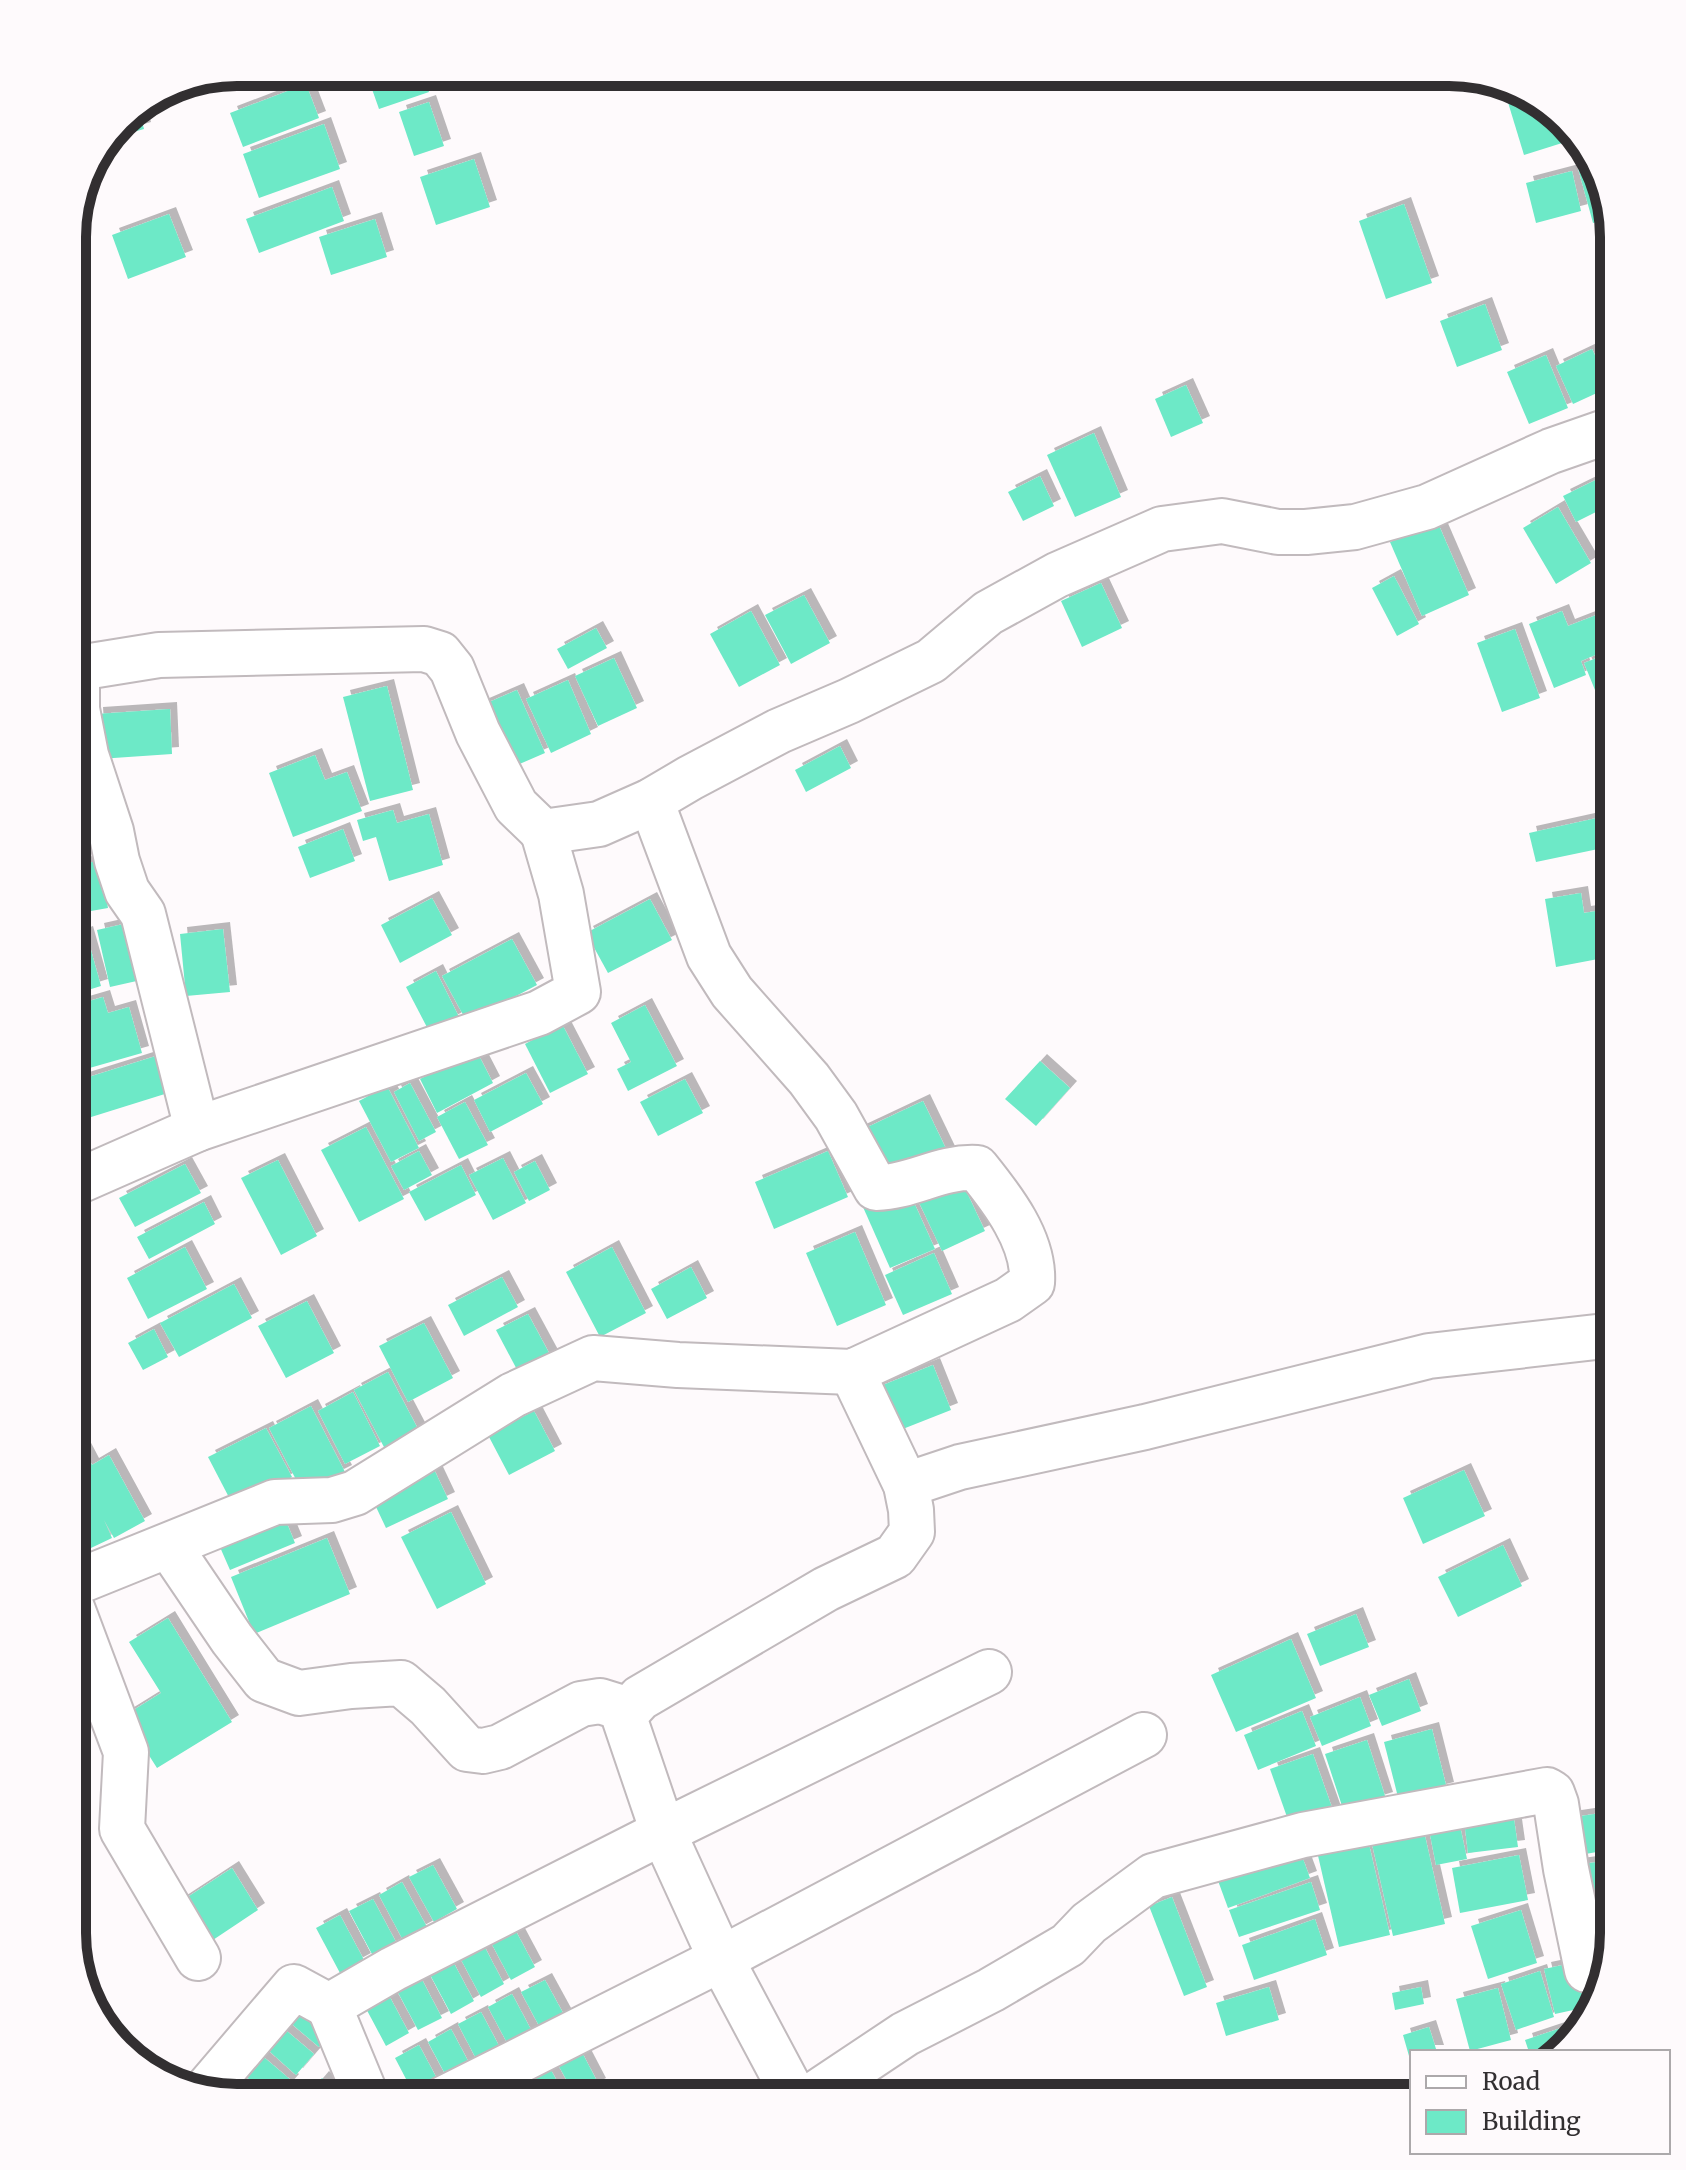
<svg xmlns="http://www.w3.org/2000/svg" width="1686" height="2170" font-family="Merriweather,serif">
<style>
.building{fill:#6de9c7;filter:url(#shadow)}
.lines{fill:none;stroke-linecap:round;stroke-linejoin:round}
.minor-casing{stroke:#c1babd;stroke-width:48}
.minor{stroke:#fff;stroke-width:44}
.rim{fill:none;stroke:#322f31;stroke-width:10}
</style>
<defs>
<filter id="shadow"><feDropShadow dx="7" dy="-7" stdDeviation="0" flood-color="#0004"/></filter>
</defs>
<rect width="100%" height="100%" fill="#fefafc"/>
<g class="building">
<path d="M366 72H422L429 92 379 109Z"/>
<path d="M306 84 319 118 243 147 230 113Z"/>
<path d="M1503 86 1532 94 1578 138 1524 155Z"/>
<path d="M429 102 444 146 414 156 399 112Z"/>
<path d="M138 107 144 129 109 139 128 113Z"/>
<path d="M324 124 340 169 259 198 243 154Z"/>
<path d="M474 159 490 207 436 225 420 177Z"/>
<path d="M1592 165 1608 219 1593 223 1578 168Z"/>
<path d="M1572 171 1581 211 1536 223 1526 183Z"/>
<path d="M332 187 344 221 259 253 246 219Z"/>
<path d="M1404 204 1432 283 1386 299 1359 221Z"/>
<path d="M169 214 186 257 128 279 112 235Z"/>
<path d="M375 219 387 257 331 275 319 237Z"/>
<path d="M1485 304 1502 350 1457 367 1440 321Z"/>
<path d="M1592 349 1610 387 1573 404 1556 366Z"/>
<path d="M1546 355 1568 408 1529 424 1507 372Z"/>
<path d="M1186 385 1203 423 1171 437 1155 399Z"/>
<path d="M1094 433 1121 497 1075 517 1047 455Z"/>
<path d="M1614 471V503L1576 522 1563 496Z"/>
<path d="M1040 476 1054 506 1023 521 1008 492Z"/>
<path d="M1558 507 1591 563 1556 584 1523 528Z"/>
<path d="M1437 521 1469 595 1422 616 1390 542Z"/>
<path d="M1614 554V592L1609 594 1595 563Z"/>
<path d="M1394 576 1419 624 1397 636 1372 588Z"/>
<path d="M1101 583 1122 628 1082 647 1061 601Z"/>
<path d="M804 595 830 643 791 664 765 615Z"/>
<path d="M751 611 780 665 739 687 710 634Z"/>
<path d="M1562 611 1568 626 1599 614 1612 648 1581 661 1586 675 1554 688 1529 624Z"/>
<path d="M596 628 607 648 568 669 557 649Z"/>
<path d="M1515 629 1540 698 1502 712 1477 643Z"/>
<path d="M1614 651V683L1595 690 1584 663Z"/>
<path d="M614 658 637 708 598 726 575 676Z"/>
<path d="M568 680 591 734 551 753 526 699Z"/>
<path d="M387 686 413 790 370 801 343 697Z"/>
<path d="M517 690 545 753 508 769 480 706Z"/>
<path d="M170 709 172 754 99 759 96 714Z"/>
<path d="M840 746 851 768 806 792 795 770Z"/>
<path d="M315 755 325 780 347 772 362 811 293 837 269 773Z"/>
<path d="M1614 757V795H1612L1608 758Z"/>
<path d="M393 810 397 823 429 814 443 865 389 881 376 837 363 841 357 820Z"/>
<path d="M1597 818 1603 848 1536 862 1529 833Z"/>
<path d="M1614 822V844H1613L1608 823Z"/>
<path d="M343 829 355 861 310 878 298 847Z"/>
<path d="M100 861 108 908 74 914 72 865Z"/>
<path d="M1581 893 1584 913 1614 908V956L1556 967 1545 899Z"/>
<path d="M432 898 452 935 400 963 381 925Z"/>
<path d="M650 899 672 940 608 973 586 933Z"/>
<path d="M137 921 150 978 110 987 97 930Z"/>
<path d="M223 929 230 992 186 996 180 934Z"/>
<path d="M86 933 101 986 72 995V938Z"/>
<path d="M512 939 537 985 467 1022 442 976Z"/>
<path d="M436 971 459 1017 430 1033 406 987Z"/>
<path d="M103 997 108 1013 129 1007 142 1053 72 1073V1006Z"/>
<path d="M645 1005 677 1066 628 1091 617 1069 631 1062 611 1023Z"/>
<path d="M562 1024 588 1074 550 1093 525 1044Z"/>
<path d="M476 1050 493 1083 437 1113 420 1079Z"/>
<path d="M156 1056 168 1093 88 1118 76 1081Z"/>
<path d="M1040 1061 1070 1088 1036 1126 1005 1099Z"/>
<path d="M526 1073 543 1104 490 1132 474 1100Z"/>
<path d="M685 1079 703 1113 658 1136 640 1102Z"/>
<path d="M410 1083 436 1132 419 1141 394 1092Z"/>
<path d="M387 1086 419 1148 391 1162 359 1101Z"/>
<path d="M1614 1086V1148L1610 1149 1595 1091Z"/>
<path d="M923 1101 948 1153 882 1185 857 1132Z"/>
<path d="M465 1102 488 1145 459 1159 437 1117Z"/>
<path d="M366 1127 404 1199 359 1222 321 1150Z"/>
<path d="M419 1151 432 1175 404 1190 391 1166Z"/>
<path d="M828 1151 848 1197 774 1229 755 1182Z"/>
<path d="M503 1158 526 1203 493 1220 469 1175Z"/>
<path d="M278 1160 317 1236 281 1255 241 1178Z"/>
<path d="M535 1161 550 1190 529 1201 514 1172Z"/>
<path d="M185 1164 201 1193 135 1227 119 1198Z"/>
<path d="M461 1165 476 1195 425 1221 409 1192Z"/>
<path d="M960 1178 985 1231 942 1251 917 1198Z"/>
<path d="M907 1187 935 1249 890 1268 863 1207Z"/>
<path d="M204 1202 215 1224 149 1259 137 1237Z"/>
<path d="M855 1232 886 1305 837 1326 806 1253Z"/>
<path d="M185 1247 207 1289 148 1319 127 1278Z"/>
<path d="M612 1247 646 1313 600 1337 566 1272Z"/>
<path d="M934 1253 952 1294 903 1315 885 1275Z"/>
<path d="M691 1267 707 1298 667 1319 651 1289Z"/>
<path d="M502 1277 518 1307 464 1336 448 1305Z"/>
<path d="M234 1284 252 1318 179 1357 160 1323Z"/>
<path d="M307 1301 334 1353 286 1378 258 1326Z"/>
<path d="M528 1314 555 1364 523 1381 496 1330Z"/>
<path d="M424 1323 453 1378 408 1402 379 1346Z"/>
<path d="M154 1329 168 1357 143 1370 128 1343Z"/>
<path d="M933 1365 951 1410 885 1436 868 1391Z"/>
<path d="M388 1372 419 1431 385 1449 354 1390Z"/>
<path d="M353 1392 380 1446 345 1464 318 1411Z"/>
<path d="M311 1406 345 1472 303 1493 269 1428Z"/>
<path d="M534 1411 555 1451 509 1475 488 1435Z"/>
<path d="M266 1428 292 1477 234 1507 208 1457Z"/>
<path d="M81 1444 92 1465 109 1455 145 1521 114 1538 104 1520 112 1538 72 1557V1505L91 1496 84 1484 72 1490V1448Z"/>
<path d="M430 1461 448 1499 386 1528 368 1490Z"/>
<path d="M1464 1470 1485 1516 1423 1544 1403 1498Z"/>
<path d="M279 1504 295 1543 230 1570 213 1531Z"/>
<path d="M451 1512 486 1584 437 1609 401 1537Z"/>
<path d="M327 1538 350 1594 254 1634 231 1577Z"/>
<path d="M1503 1545 1522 1586 1458 1617 1438 1577Z"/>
<path d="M1356 1614 1369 1647 1320 1666 1307 1634Z"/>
<path d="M168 1618 232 1722 157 1768 124 1716 161 1693 129 1642Z"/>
<path d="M1291 1639 1316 1698 1236 1732 1211 1675Z"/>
<path d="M1409 1679 1421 1711 1382 1726 1369 1695Z"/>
<path d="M1360 1697 1371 1726 1322 1746 1310 1717Z"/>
<path d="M1302 1711 1316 1746 1258 1770 1244 1735Z"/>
<path d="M1432 1729 1447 1789 1399 1801 1384 1742Z"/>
<path d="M1367 1740 1386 1799 1344 1812 1325 1754Z"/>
<path d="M1313 1754 1335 1816 1292 1831 1270 1769Z"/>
<path d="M1512 1805 1518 1847 1468 1853 1463 1811Z"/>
<path d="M1614 1811V1849L1574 1856 1568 1818Z"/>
<path d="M1457 1812 1467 1859 1436 1865 1427 1819Z"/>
<path d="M1422 1823 1445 1924 1393 1936 1370 1835Z"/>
<path d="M1367 1836 1390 1935 1339 1947 1316 1847Z"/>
<path d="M1299 1848 1310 1878 1228 1908 1217 1878Z"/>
<path d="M1519 1855 1528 1900 1460 1913 1452 1868Z"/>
<path d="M1611 1860 1614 1876V1924L1586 1929 1576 1865Z"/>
<path d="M433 1865 457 1909 434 1922 409 1877Z"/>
<path d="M232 1868 258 1910 201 1948 174 1906Z"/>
<path d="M402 1882 427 1927 403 1940 379 1895Z"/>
<path d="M1311 1882 1320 1910 1239 1937 1229 1910Z"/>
<path d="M1172 1897 1207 1987 1184 1996 1149 1906Z"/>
<path d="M373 1899 397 1944 373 1956 349 1911Z"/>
<path d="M1521 1910 1537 1963 1488 1979 1471 1926Z"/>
<path d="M340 1915 364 1960 340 1973 316 1928Z"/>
<path d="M1315 1919 1327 1955 1254 1980 1242 1945Z"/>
<path d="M511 1922 535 1967 511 1980 487 1935Z"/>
<path d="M481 1940 504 1984 481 1997 457 1952Z"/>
<path d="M450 1956 474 2001 451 2014 427 1969Z"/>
<path d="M1577 1962 1587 2007 1555 2014 1544 1969Z"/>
<path d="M1540 1971 1554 2017 1516 2030 1501 1984Z"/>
<path d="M418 1972 442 2018 418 2030 394 1985Z"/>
<path d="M545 1980 569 2024 545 2037 521 1992Z"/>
<path d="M1269 1987 1279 2020 1226 2036 1216 2003Z"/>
<path d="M1421 1987 1424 2004 1395 2010 1392 1993Z"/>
<path d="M385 1988 409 2033 386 2046 362 2001Z"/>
<path d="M1498 1988 1511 2040 1470 2051 1456 1999Z"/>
<path d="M298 1994 336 2027 319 2047 280 2014Z"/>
<path d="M512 1994 536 2039 512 2052 488 2007Z"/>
<path d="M481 2012 505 2057 482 2070 458 2024Z"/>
<path d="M275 2021 314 2054 296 2075 258 2041Z"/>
<path d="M1570 2025 1573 2035 1557 2052H1529L1525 2040Z"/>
<path d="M1429 2027 1437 2052H1412L1411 2063 1403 2035Z"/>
<path d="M451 2029 475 2074 452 2087 428 2042Z"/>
<path d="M575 2039 599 2085 576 2097 551 2052Z"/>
<path d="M419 2045 443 2090 428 2098H416L395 2058Z"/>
<path d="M253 2048 292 2081 277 2098H271L236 2068Z"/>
<path d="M544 2057 566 2098H536L521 2070Z"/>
<path d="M514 2074 527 2098H497L491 2087Z"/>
<path d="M228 2075 256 2098H237L214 2092Z"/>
<path d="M322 2078 345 2098H305Z"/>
</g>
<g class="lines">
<defs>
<g id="minor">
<path d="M72 669 159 655 424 649 440 654 452 669 478 733 516 806 543 832 599 824 651 801 690 778 779 731 849 701 931 661 988 613 1057 575 1162 529 1222 521 1278 532H1306L1355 527 1427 507 1551 451 1614 429"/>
<path d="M77 669V709L86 755 111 831 117 861 127 891 143 914 197 1129"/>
<path d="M72 1184 197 1129 539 1013 578 992 561 894 543 832"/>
<path d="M906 1485 960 1467 1145 1427 1429 1356 1614 1335"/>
<path d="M169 1546 232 1639 264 1680 299 1693 351 1686 401 1683 428 1706 467 1749 483 1751 500 1747 581 1704 600 1701 629 1710"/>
<path d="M72 1584 275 1502 332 1500 355 1493 513 1395 593 1358 678 1365 852 1372 1008 1300 1032 1283C1035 1241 1002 1199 977 1168 940 1166 912 1187 876 1188L836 1116 809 1079 732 992 709 956 651 801"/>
<path d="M72 1608 126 1752 122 1829 198 1958"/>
<path d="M206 2090 294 1987 329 2006"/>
<path d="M367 2098 329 2006 393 1969 663 1832 989 1672"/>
<path d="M445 2098 721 1959 1144 1735"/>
<path d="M795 2098 721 1959 663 1832 625 1720 629 1710 640 1698 826 1589 895 1556 912 1532 911 1510 906 1485 852 1372"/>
<path d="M809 2098 905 2034 991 1990 1068 1945 1089 1923 1153 1876 1303 1835 1547 1790 1552 1793 1556 1804 1566 1869 1587 1970"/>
</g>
</defs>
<use href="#minor" class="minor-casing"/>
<use href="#minor" class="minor"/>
</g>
<path d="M0 0H1686V2170H0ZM237 86H1449A151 151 0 0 1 1600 237V1933A151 151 0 0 1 1449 2084H237A151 151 0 0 1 86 1933V237A151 151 0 0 1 237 86Z" fill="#fefafc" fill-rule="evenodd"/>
<path class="rim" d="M237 86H1449A151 151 0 0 1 1600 237V1933A151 151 0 0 1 1449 2084H237A151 151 0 0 1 86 1933V237A151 151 0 0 1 237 86Z"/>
<rect x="1410" y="2050" width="260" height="104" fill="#fefafc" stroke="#aca9ab" stroke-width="2"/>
<rect x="1426" y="2076" width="40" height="12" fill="#ffffff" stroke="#aca9ab" stroke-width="2"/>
<text x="1482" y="2090" font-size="24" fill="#322f31">Road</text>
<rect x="1426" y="2110" width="40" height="24" fill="#6de9c7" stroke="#aca9ab" stroke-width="2"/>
<text x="1482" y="2130" font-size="24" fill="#322f31">Building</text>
</svg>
